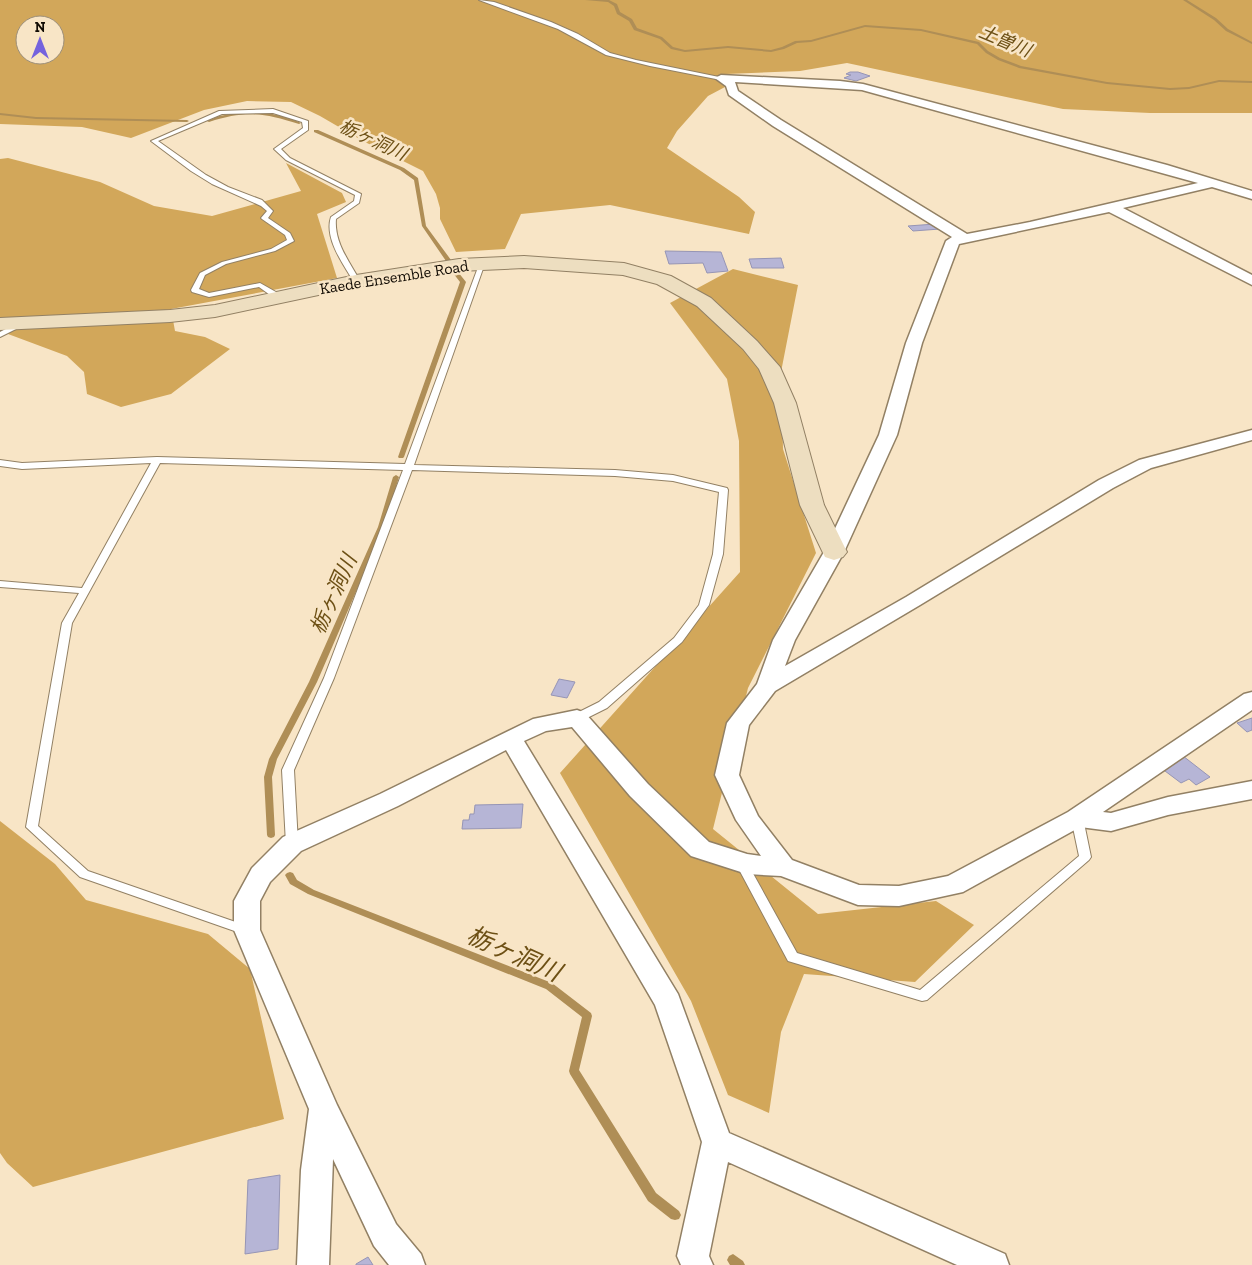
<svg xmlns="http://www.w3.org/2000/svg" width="1252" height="1265" font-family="'Zilla Slab','Noto Sans JP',serif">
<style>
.forest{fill:#d2a75a;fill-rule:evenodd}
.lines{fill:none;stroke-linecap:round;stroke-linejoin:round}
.stream{fill:#af8e56;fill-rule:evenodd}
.building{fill:#b6b5d6;stroke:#9695b5}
.lane-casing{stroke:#928064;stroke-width:2}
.street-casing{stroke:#928064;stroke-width:3}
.secondary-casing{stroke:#928064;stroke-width:2}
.lane{fill:#fff;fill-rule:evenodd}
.street{fill:#fff;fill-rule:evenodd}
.secondary{fill:#eddec0;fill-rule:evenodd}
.labels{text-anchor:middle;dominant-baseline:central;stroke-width:5;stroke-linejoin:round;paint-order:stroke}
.far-street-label{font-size:16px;fill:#110b03;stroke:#f8e5c6}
.far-water-label{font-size:18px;font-style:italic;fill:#6d5015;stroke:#f8e5c6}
.water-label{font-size:21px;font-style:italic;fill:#6d5015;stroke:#f8e5c6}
.near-water-label{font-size:25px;font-style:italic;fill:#6d5015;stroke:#f8e5c6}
</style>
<rect width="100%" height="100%" fill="#f8e5c6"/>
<g class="forest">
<path d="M0 0H1252V113H1150L1063 109 847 63 800 71 726 74 725 87 708 96 677 131 667 148 739 197 755 212 749 234 610 205 521 214 505 249 456 252 440 219V208L436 194 423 171 363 141 320 116 291 102 247 101 204 110 131 138 82 127 0 124ZM25 25H55V55H25Z"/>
<path d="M8 158 100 182 154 206 212 216 301 191 286 163 342 193 346 202 317 214 337 278 171 309 175 331 205 337 230 349 171 394 121 407 87 394 84 372 67 356 0 331V159Z"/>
<path d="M733 269 798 285 781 372 783 449 816 553 748 688 713 829 818 914 936 901 974 925 915 982 804 974 781 1032 769 1113 728 1095 691 1001 560 773 740 572 739 441 727 379 670 303Z"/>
<path d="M0 821 55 864 86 900 208 934 250 969 284 1119 33 1187 7 1163 0 1153Z"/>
</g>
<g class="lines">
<g class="stream">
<path d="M585 0H609L617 4 620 12 632 19 637 28 662 37 673 47 685 50 728 46 771 50 782 47 795 41 811 40 865 25 921 29 979 42 988 51 1000 58 1021 66 1107 82 1170 88 1189 87 1219 80 1252 81V83L1219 82 1189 89 1170 90 1107 84 1019 68 998 60 986 53 977 44 921 31 865 27 811 42 797 43 784 49 771 52 728 48 685 52 671 49 660 39 634 30 629 21 617 14 614 6 608 2Z"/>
<path d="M1183 0H1187L1216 18 1228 29 1252 42V44L1226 31 1214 20Z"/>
<path d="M243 112C262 112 284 114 301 123L299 124C263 113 246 110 209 122L207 121 219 116Z"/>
<path d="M0 113 36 117 187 120 189 121 187 122 36 119 0 115Z"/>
<path d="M314 130H318L404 168 418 178 426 226 451 260 450 261H446L422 226 414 180 400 170 314 132Z"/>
<path d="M454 272H458L466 282 404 457 403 458H399L398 457 460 282 453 273Z"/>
<path d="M396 475 399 477 384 527 317 682 277 759 272 777 275 835 274 837 271 838 268 837 267 835 264 777 269 759 309 682 378 527 393 477Z"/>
<path d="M290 872 293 873 297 880 314 890 552 983 591 1013 592 1016 579 1070 656 1193 679 1211 681 1215 679 1219 675 1220 671 1219 648 1201 570 1074 569 1071 582 1017 546 989 308 894 290 884 285 875 287 873Z"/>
<path d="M733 1254 743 1261 745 1265H730L727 1260 729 1256Z"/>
</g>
</g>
<g class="building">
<path d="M850 72H858L870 76 856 81 844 78 851 75 846 74Z"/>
<path d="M935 224 940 229 913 231 908 226Z"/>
<path d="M665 251 721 252 728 271 707 273 703 263 669 264Z"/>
<path d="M781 258 784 268H752L749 259Z"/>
<path d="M559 679 575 682 567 698 551 695Z"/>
<path d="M1252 718V730L1247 732 1237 723Z"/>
<path d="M1183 756 1210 777 1196 785 1189 779 1181 783 1161 768Z"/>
<path d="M523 804 521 828 462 829 463 820H469L470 814H474L475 805Z"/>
<path d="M280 1175 278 1249 245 1254 248 1180Z"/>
<path d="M368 1257 373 1265H356V1264Z"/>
</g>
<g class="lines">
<defs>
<g id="lane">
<path d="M479 0 494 2 551 22 578 34 610 53 636 60 724 78 721 80 650 66 606 55 558 29Z"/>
<path d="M273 109 308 121V130L281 149 290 158 361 194 359 203 336 219C334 242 349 261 360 281L354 282C343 264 324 238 331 217L354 201 355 195 286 160 274 149 303 128 302 122 273 113 222 114 158 141 206 175 228 187 262 200 273 211 268 218 290 233 294 241 275 251 226 264 205 275 199 289 209 293 260 283 283 296V300H277L259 287 209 297 192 292 191 290 200 273 222 262 271 249 287 240 285 235 262 219 261 218 267 211 261 206 212 184 191 171 151 141 219 111Z"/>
<path d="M480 262 485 263 414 465 615 470 673 475 727 488 728 490 723 554 709 605 682 642 607 708 581 721H573L572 718 573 715 599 702 674 638 699 605 713 554 719 492 673 481 615 476 412 470 334 678 294 770 298 844 296 847 292 848 288 847 286 844 282 770 324 678 403 470 160 463 72 623 38 826 88 871 250 927 252 930 250 933 246 935 80 877 26 827 62 623 79 593 0 587V581L82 588 151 463 22 469 0 466V460L22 463 157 457 405 464Z"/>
<path d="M19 322H22L26 324 0 337V332Z"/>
<path d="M1077 814 1081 815 1083 818 1091 857 1089 860 927 1000 922 1001 788 961 735 862 737 859 741 858 745 859 797 953 920 990 1079 856 1071 818 1073 815Z"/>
</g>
<path id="street" d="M721 75 840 81 863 84 1167 165 1252 191V199L1212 187 1123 208 1252 275V285L1109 212 959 244 922 343 897 435 844 552 795 640 785 666 906 597 1099 480 1139 460 1252 430V440L1151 468 1113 488 920 605 775 691 749 725 739 775 758 816 792 860 859 885 899 886 948 876 1068 812 1244 694 1252 692V710L1103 812 1111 813 1168 797 1252 781V799L1168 815 1111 831 1080 827 963 892 899 906 858 905 781 876 747 874 691 856 630 796 572 727 546 731 524 741 678 994 729 1133 1005 1254 1009 1265H957L728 1162 709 1256 713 1265H681L677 1256 702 1142 655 1005 506 750 398 806 301 851 270 882 260 901V930L337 1105 396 1224 421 1254 425 1265H389L374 1246 333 1159 329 1265H297L301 1170 309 1109 234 930V901L252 868 283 837 380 794 533 719 577 710 585 713 648 784 709 842 747 854 761 856 736 820 715 775 727 723 757 684 773 640 824 552 879 435 906 343 946 241 952 237 773 126 729 95 726 86 715 78ZM735 82 862 90 1198 183 1030 222 967 234 781 120 738 91Z"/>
<path id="secondary" d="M524 256 624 263 671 276 711 298 757 341 780 367 796 403 824 505 847 552 843 557 834 560 825 557 800 505 774 403 759 369 743 349 697 306 657 284 623 275 524 268 459 271 356 287 215 317 170 322 0 330V318L170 310 215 305 356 275 459 259Z"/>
</defs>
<use href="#lane" class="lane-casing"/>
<use href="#street" class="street-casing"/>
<use href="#secondary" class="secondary-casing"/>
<use href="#lane" class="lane"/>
<use href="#street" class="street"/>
<use href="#secondary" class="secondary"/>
</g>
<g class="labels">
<g class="far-street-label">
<text transform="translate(394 277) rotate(-9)">Kaede Ensemble Road</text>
</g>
<g class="far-water-label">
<text transform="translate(1005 41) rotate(23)">土曽川</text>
<text transform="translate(373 140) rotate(25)">栃ヶ洞川</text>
</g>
<g class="water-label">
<text transform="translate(333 594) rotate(-66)">栃ヶ洞川</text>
</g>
<g class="near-water-label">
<text transform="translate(514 953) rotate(24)">栃ヶ洞川</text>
</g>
</g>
<g transform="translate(40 40)"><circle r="24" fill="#f8e5c6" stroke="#9c8e78"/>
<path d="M0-4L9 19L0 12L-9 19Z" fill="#7562dd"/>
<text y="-8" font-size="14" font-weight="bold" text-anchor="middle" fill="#110b03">N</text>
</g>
</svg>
